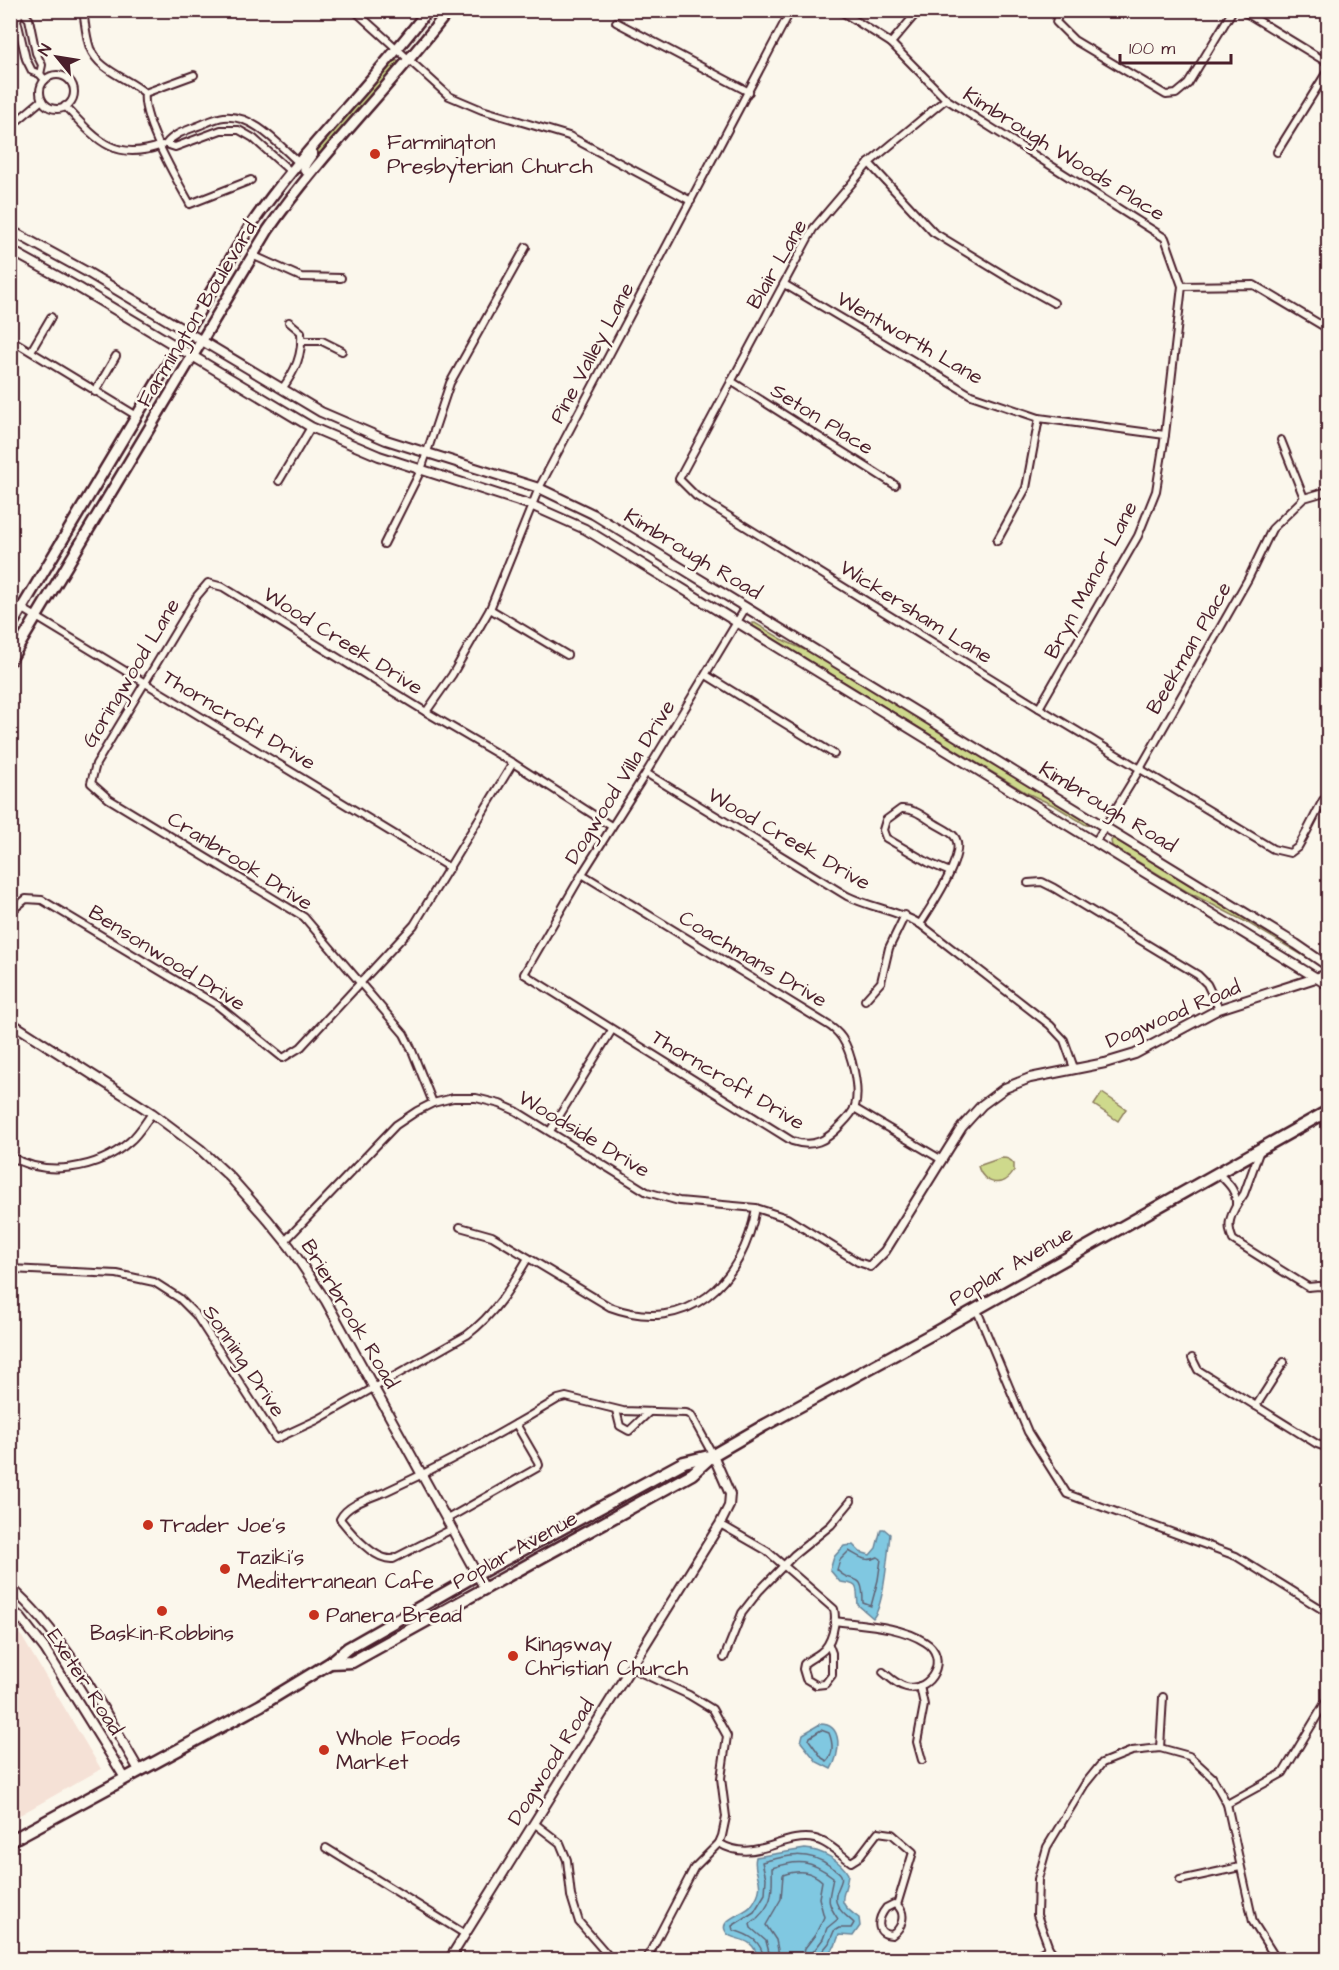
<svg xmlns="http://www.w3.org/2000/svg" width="1339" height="1970" font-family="'Architects Daughter',sans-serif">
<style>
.built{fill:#f5e1d6}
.green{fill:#ced98c;stroke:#8c7c5c;stroke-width:1.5}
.water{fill:#80c8e1;stroke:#6a8498;stroke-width:1.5}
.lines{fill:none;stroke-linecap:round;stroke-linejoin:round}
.shore{stroke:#606374;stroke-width:1.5}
.minor-casing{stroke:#4a1f2b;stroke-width:10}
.tertiary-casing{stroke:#4a1f2b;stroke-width:12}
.secondary-casing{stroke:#4a1f2b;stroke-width:14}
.primary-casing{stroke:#4a1f2b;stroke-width:15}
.minor{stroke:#fbf7ec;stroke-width:6}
.tertiary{stroke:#fbf7ec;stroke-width:8}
.secondary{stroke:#fbf7ec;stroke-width:9}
.primary{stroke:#fbf7ec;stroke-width:10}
.poi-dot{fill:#c8321e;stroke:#fbf7ec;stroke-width:2}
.labels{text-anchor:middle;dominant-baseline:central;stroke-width:5;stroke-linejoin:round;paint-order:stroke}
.poi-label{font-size:21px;fill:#4a1f2b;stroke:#fbf7ec;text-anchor:start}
.street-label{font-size:21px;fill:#4a1f2b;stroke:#fbf7ec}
</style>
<rect width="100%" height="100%" fill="#fbf7ec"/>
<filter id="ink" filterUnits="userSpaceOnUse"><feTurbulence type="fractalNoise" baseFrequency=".0167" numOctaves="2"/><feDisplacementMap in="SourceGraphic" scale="12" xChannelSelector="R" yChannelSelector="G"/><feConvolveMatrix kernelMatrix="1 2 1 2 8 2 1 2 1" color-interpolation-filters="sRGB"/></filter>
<g filter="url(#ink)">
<path class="built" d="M10 1625 22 1637 101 1769 11 1820Z"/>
<g class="green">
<path d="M394 59 399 62 398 66 313 164H309V161L349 109Z"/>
<path d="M753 623H755L785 641 816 655 1088 822 1089 824 1086 825 1057 807 1025 792 753 627Z"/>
<path d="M1113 838 1307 956V958L1248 923 1186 891 1112 846 1111 841Z"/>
<path d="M1102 1093 1126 1109 1118 1121 1094 1105Z"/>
<path d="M1001 1158C1008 1158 1010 1159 1014 1164V1171C1004 1189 983 1185 978 1166Z"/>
</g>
<g class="water">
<path d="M881 1529H884L890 1534C888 1552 884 1606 873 1618L858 1605C856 1588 861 1584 840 1582L830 1570 834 1557 844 1546 853 1545 860 1552 870 1555 876 1548Z"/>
<path d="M820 1724C844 1724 840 1755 831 1769L817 1762 801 1742 803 1734Z"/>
<path d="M805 1849C821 1850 840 1860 848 1874 846 1899 832 1899 859 1918L860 1926 853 1936 839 1935 835 1946 822 1959H758C753 1932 730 1944 725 1930 720 1919 746 1913 751 1906 770 1881 751 1876 756 1857Z"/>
</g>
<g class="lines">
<g class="shore">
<path d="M849 1551C860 1557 866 1563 878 1557L881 1559 878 1580 871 1606 863 1603C863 1568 853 1587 837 1570L840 1560Z"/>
<path d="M821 1730 829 1733C833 1743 834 1753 827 1761L822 1758 809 1740 810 1737Z"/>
<path d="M764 1960C762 1941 750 1935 733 1930L732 1926 754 1912 765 1894 766 1878 762 1862C787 1855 808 1850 830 1866 833 1868 839 1871 841 1875 845 1883 830 1894 838 1906 841 1913 849 1918 854 1923L851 1928H839L834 1931 829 1943 820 1954 819 1960"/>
<path d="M771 1960 766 1941 751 1928 750 1924C773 1907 773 1894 772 1868 798 1859 811 1860 833 1877 830 1898 824 1899 838 1919L827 1928 823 1939 813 1952 811 1960"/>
<path d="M780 1960 776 1940 766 1925 781 1899 783 1875C798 1870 810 1870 822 1881L819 1898 824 1917 815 1935 805 1948 802 1960"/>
</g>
<defs>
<g id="minor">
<path d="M21 10 17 20 26 59 32 71 40 74 45 80"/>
<path d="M21 10 29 19 36 53 42 65 40 74"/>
<path d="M83 10C85 23 86 37 90 48 99 71 128 78 145 93"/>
<path d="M354 10 449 96 482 110 569 136 691 201"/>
<path d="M839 10 891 43 946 99 1165 238 1182 286 1165 435 1156 491 1138 536 1039 708"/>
<path d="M1060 10 1056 22 1074 40 1166 95 1176 94 1188 84 1233 10"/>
<path d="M1241 10 1328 63"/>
<path d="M616 22 749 92"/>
<path d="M891 43 919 10"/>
<circle cx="57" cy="92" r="17"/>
<path d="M145 93C141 119 177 180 190 204L251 180"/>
<path d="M145 93 194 75"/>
<path d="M946 99 869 163 813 229 679 479 696 496 1039 708 1273 849 1290 853 1298 847 1307 831 1323 800"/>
<path d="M65 106C96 139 114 163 162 145"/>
<path d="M10 127 42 100"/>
<path d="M1277 152 1328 70"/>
<path d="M869 163 933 232 1007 277 1054 303"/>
<path d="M290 171 253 138 239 130H221L175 147 166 144C174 134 185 131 198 126 206 123 215 118 224 117 253 114 279 145 298 162"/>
<path d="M252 255 301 277 341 278"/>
<path d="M784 284 971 395 1039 418 1165 435"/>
<path d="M1182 286 1254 285 1328 329"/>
<path d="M10 339 137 416"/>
<path d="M301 341H322L342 351"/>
<path d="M31 351 51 317"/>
<path d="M731 381 895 485"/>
<path d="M282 389C295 371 303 355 301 332L289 322"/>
<path d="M95 392 116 356"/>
<path d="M1281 440 1304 498"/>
<path d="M279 481 311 427"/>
<path d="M997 541 1026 488 1039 418"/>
<path d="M384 544 421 470 450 383 526 247"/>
<path d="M10 601 450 868"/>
<path d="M490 609 567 655"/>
<path d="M706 675 834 754"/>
<path d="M426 712 452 675 490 609 539 488 791 10"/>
<path d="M646 773 847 896C871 908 897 910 920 924L1050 1025 1064 1040 1074 1068"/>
<path d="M1096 841 1141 767 1248 579 1272 529 1304 498 1328 491"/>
<path d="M582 874 825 1023C832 1027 838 1032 842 1038 852 1053 860 1090 855 1106 853 1113 846 1120 841 1125 826 1141 813 1148 792 1141L524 974 582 874 646 773 746 607"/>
<path d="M1028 883 1042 882 1054 888 1198 975 1207 984 1219 1009"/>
<path d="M10 912 26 899 42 900 217 1005 283 1058 301 1047 414 925 513 763"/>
<path d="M920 924C930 908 969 852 954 836 950 831 940 827 934 823 924 817 914 808 901 809L886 820 883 830 886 838 929 863 950 872"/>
<path d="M865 1000 881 982 889 948 905 915"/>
<path d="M433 1103 411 1048 404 1034 304 917 109 799 91 783 96 764 197 596 208 583 223 587 426 712 513 763 611 826"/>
<path d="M854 1108 942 1160"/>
<path d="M550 1131 612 1030"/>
<path d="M10 1156C46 1178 98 1169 129 1142 138 1135 145 1123 152 1113"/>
<path d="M1218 1173C1228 1183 1237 1190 1236 1206L1244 1194 1260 1150"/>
<path d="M1236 1206C1229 1219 1227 1226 1233 1240L1308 1287 1319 1286 1328 1288"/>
<path d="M460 1227 492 1236 610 1307C688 1336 743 1282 756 1208"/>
<path d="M285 1241 396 1125 417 1111 433 1103 453 1098H476L500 1104 516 1111 647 1192 679 1201 756 1208 787 1218 858 1262 870 1266"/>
<path d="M10 1269 117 1274 154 1282 179 1298 196 1315 276 1439 317 1420 467 1335C495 1314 511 1287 528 1258"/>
<path d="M976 1308 1028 1432 1067 1494 1236 1556 1328 1613"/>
<path d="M1192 1358 1198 1370 1317 1444 1328 1448"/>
<path d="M1256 1406 1284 1362"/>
<path d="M616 1410 620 1426 629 1431 649 1412"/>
<path d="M447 1519 537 1468 539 1465 538 1462 516 1424"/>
<path d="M720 1524 767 1551 834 1609C837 1622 832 1645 820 1653 815 1657 809 1659 804 1664L803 1669 806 1679 816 1685 825 1684 832 1675V1653L829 1645"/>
<path d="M452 1529 393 1559C375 1561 351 1533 340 1519 347 1504 373 1497 387 1491 446 1464 502 1433 558 1399L566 1397 623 1411 686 1413 691 1415 713 1455"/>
<path d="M835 1621C864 1625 900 1626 925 1642 950 1657 931 1693 906 1687 897 1685 890 1678 883 1672"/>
<path d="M724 1658 742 1613 759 1591 794 1555 831 1525 851 1501"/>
<path d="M631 1668 689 1695 712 1709 727 1736 721 1778 726 1817 722 1836 719 1843 694 1868 646 1960"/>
<path d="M920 1686 924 1705 917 1742 922 1760"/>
<path d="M1160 1748 1163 1697"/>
<path d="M1227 1804 1283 1773 1328 1698"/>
<path d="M534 1823 560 1843 567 1860 571 1896 579 1922 612 1960"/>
<path d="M719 1843C755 1865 782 1832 815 1839 828 1842 841 1855 851 1862L859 1857 878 1832 892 1834 913 1852 897 1905 894 1904 886 1908C878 1918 874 1934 892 1935 902 1928 907 1914 897 1905"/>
<path d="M326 1848 465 1934"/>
<path d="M1180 1880 1240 1867"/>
<path d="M1029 1960 1049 1948"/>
<path d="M1059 1960 1049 1948 1037 1915 1038 1879 1047 1847 1085 1784 1102 1763 1132 1751 1160 1748 1189 1756 1212 1777 1227 1804 1253 1922 1277 1960"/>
</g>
<g id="tertiary">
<path d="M10 230 87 272 321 412 386 440 539 488 593 514 1296 944 1328 966"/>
<path d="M10 250 79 288 311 427 379 456 531 505 585 529 1328 985"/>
<path d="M10 1022 152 1113 200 1149 230 1177 268 1220 290 1247 326 1301 485 1589"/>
<path d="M870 1266 885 1251 962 1127 982 1105 1005 1088 1030 1078 1105 1063 1135 1054 1219 1009 1328 974"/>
<path d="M10 1587C67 1637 101 1706 139 1770"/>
<path d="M10 1609 20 1617 45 1649 125 1778"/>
<path d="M449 1960 720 1524 729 1506 730 1494 713 1455"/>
</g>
<g id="secondary">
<path d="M305 170V164L312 154"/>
<path d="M10 628 249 228C302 150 371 86 428 10"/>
<path d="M10 661 268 230C322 152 391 86 449 10"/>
</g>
<g id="primary">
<path d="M330 1663 352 1662 692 1474 713 1455 765 1425 934 1333 1328 1111"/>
<path d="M10 1841 261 1705 330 1663 348 1648 478 1574 684 1462 709 1456"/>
</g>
</defs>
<use href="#minor" class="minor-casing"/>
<use href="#tertiary" class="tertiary-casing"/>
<use href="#secondary" class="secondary-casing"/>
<use href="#primary" class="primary-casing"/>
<use href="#minor" class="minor"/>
<use href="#tertiary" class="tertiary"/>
<use href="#secondary" class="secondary"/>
<use href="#primary" class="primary"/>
</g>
</g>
<g class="poi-dot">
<circle cx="375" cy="154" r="6"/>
<circle cx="148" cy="1525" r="6"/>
<circle cx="225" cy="1569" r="6"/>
<circle cx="162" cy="1611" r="6"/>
<circle cx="314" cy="1615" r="6"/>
<circle cx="513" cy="1656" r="6"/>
<circle cx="324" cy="1750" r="6"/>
</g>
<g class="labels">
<g class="poi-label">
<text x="387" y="142">Farmington<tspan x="387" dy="24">Presbyterian Church</tspan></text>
<text x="160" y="1525">Trader Joe's</text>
<text x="237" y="1557">Taziki's<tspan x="237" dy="24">Mediterranean Cafe</tspan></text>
<text x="326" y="1615">Panera Bread</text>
<text x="162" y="1633" text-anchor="middle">Baskin-Robbins</text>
<text x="525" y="1644">Kingsway<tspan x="525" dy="24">Christian Church</tspan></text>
<text x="336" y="1738">Whole Foods<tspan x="336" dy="24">Market</tspan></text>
</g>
<g class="street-label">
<text transform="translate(1064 154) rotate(32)">Kimbrough Woods Place</text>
<text transform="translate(777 264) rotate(-60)">Blair Lane</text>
<text transform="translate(197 314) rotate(-59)">Farmington Boulevard</text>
<text transform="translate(910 338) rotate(30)">Wentworth Lane</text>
<text transform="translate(592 353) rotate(-62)">Pine Valley Lane</text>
<text transform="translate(822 419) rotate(32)">Seton Place</text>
<text transform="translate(693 554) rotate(31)">Kimbrough Road</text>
<text transform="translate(1091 580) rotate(-62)">Bryn Manor Lane</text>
<text transform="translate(916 612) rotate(32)">Wickersham Lane</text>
<text transform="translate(343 641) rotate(32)">Wood Creek Drive</text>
<text transform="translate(1189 648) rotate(-60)">Beekman Place</text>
<text transform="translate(131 673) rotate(-59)">Goringwood Lane</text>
<text transform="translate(239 720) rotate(31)">Thorncroft Drive</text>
<text transform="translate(620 782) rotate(-58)">Dogwood Villa Drive</text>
<text transform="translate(1108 807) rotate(31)">Kimbrough Road</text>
<text transform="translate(789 839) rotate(30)">Wood Creek Drive</text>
<text transform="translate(240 861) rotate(32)">Cranbrook Drive</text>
<text transform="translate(167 958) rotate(32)">Bensonwood Drive</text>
<text transform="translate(753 959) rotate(31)">Coachmans Drive</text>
<text transform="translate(1173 1014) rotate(-23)">Dogwood Road</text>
<text transform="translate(728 1080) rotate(31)">Thorncroft Drive</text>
<text transform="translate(584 1134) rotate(31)">Woodside Drive</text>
<text transform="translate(1011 1266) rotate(-30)">Poplar Avenue</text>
<text transform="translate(350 1314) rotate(59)">Brierbrook Road</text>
<text transform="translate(244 1361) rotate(56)">Sonning Drive</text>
<text transform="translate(515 1550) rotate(-29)">Poplar Avenue</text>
<text transform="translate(85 1682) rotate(57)">Exeter Road</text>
<text transform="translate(551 1762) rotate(-58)">Dogwood Road</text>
</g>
</g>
<rect width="1339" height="1970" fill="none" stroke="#fbf7ec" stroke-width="36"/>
<rect x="18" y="18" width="1303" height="1934" fill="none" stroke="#4a1f2b" stroke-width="2" filter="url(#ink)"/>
<g transform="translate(57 57) rotate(300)" stroke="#fbf7ec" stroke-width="4.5" paint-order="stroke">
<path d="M0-4.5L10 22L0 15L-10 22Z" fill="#4a1f2b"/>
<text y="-9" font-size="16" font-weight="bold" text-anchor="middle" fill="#4a1f2b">N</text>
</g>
<path d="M1120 54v9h111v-9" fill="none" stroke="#4a1f2b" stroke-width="3"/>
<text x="1129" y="54" font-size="18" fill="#4a1f2b" stroke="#fbf7ec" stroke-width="4.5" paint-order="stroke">100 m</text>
</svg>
